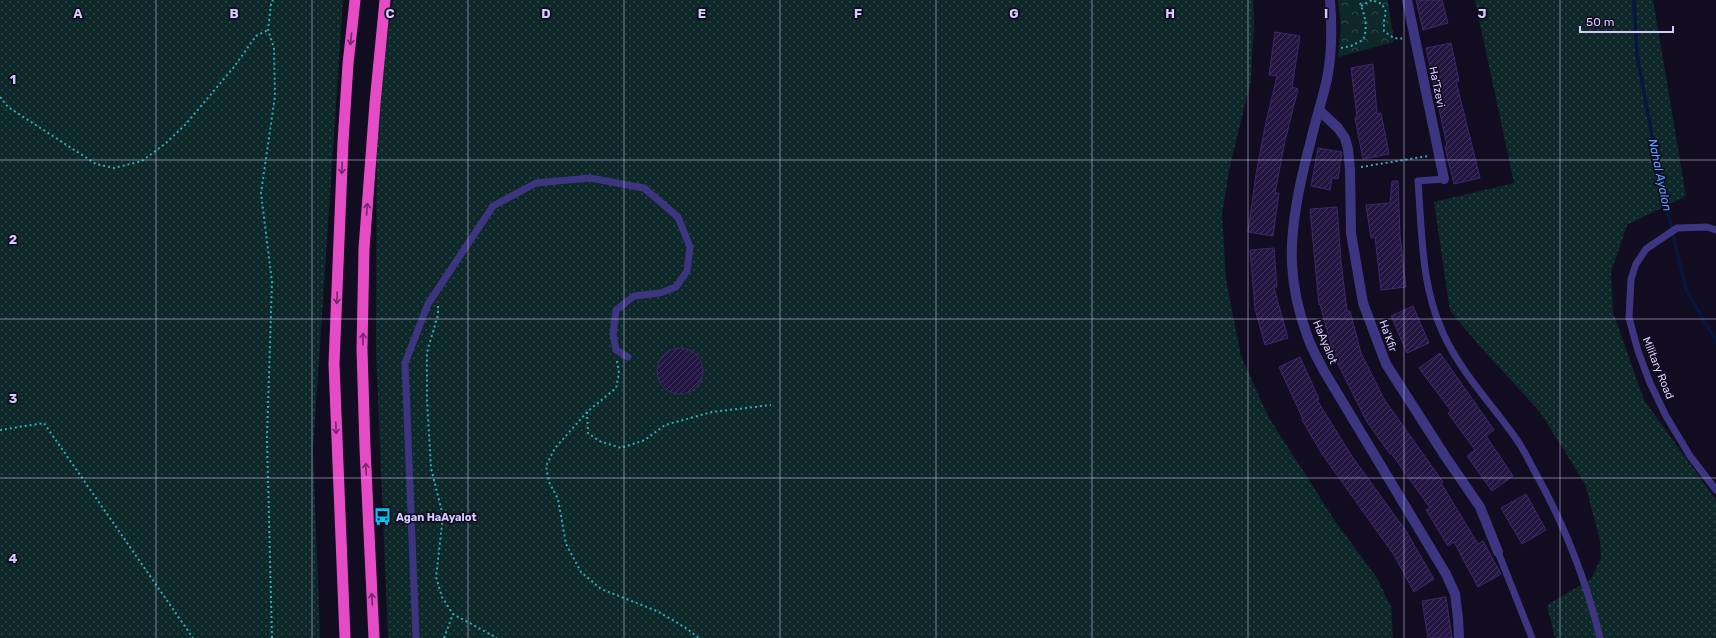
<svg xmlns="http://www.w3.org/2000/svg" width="1716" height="638" font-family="Rubik,sans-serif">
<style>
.grass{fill:url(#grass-dots)}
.forest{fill:url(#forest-crowns)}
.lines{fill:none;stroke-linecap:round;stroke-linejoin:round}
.stream{stroke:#07163d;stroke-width:3.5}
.building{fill:url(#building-hatch);stroke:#3c286e}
.path{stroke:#29b0b4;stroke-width:2;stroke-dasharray:2 3;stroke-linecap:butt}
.service{stroke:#3e3580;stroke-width:7}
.minor{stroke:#3e3580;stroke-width:10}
.tertiary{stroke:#3e3580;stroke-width:10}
.trunk{stroke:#e64bc6;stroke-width:11}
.oneway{stroke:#71286a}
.grid{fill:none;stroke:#d5caff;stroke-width:1;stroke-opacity:0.55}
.labels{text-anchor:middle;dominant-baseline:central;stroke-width:3.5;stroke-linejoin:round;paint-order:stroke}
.street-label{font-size:11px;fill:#d5caff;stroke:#110c1f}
.poi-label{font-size:11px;font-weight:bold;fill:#d5caff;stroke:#110c1f;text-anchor:start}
.water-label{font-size:12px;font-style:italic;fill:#58a2ff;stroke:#110c1f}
.grid-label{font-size:13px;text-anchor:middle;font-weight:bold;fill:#d5caff;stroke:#110c1f;stroke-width:3.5;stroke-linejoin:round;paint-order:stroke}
</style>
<defs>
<pattern id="grass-dots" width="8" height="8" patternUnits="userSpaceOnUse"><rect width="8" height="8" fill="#0e2829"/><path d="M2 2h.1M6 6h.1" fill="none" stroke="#304649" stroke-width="1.8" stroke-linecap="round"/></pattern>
<pattern id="forest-crowns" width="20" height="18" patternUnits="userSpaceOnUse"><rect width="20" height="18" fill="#0e2829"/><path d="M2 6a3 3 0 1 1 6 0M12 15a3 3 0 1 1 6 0" fill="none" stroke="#304649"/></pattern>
<pattern id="building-hatch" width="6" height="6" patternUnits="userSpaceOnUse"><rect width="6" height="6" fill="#231741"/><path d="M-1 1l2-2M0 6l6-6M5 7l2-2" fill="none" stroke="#42375e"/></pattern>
</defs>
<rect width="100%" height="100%" fill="#110c1f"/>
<g class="grass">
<path d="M0 0H343L313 450 320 638H0Z"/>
<path d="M393 0H1253L1254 23 1251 80 1230 166 1222 214 1226 280 1241 356 1268 416 1335 521 1377 578 1391 607 1393 638H388L376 351 377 106Z"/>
<path d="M1475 0H1653L1686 196 1627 225 1611 272 1613 312 1644 400 1716 500V638H1555L1547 605 1591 579 1601 558 1600 540 1585 484 1540 412 1485 352 1450 311 1434 202 1514 183Z"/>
</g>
<path class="forest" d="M1338 0H1388L1394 42 1338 57 1341 27Z"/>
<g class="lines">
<path class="stream" d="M1634 0 1637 55 1659 173 1686 290 1716 341"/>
</g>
<g class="building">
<path d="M1416 0H1442L1448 23 1423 30Z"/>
<path d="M1275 32 1300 36 1292 87 1298 89 1285 141 1275 193H1279L1273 236 1248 232 1256 174 1266 122 1277 76 1269 75Z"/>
<path d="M1451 43 1459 81H1456L1480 178 1454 184 1445 147 1447 146 1426 48Z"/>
<path d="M1373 64 1377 114 1381 113 1389 154 1363 159 1355 118 1357 117 1351 68Z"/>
<path d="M1318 148 1342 152 1338 179 1332 178 1330 190 1311 186Z"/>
<path d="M1392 181H1398L1400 236 1406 287 1381 290 1375 237 1371 238 1366 205 1390 203Z"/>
<path d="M1337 207 1341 261 1347 311H1350L1361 353 1384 399 1443 482 1441 483 1478 544 1483 541 1501 574 1478 587 1454 542 1448 546 1426 510 1430 508 1391 453 1390 454 1367 422 1334 356 1320 304 1319 305 1310 209Z"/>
<path d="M1274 248 1277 287 1274 288 1288 338 1265 345 1255 309 1250 250Z"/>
<path d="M1413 306 1429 343 1407 353 1391 316Z"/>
<circle cx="680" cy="371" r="23"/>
<path d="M1440 353 1494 430 1486 436 1513 476 1492 491 1467 456 1475 450 1448 413 1451 411 1419 368Z"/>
<path d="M1300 357 1319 399 1317 400 1351 455 1406 531 1434 579 1414 592 1394 555 1322 454 1302 420 1303 419 1279 367Z"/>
<path d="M1526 494 1546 530 1522 544 1501 508Z"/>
<path d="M1446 597 1452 638H1428L1422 601Z"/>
</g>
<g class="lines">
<g class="path">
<path d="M1361 6 1372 0 1382 4 1386 12 1384 21V31C1391 37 1396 40 1405 38"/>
<path d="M1341 48 1351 46 1363 40C1369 26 1364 14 1359 0"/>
<path d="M0 97 8 107 96 164 114 168 142 161 166 143 185 125 234 67 256 36 268 30"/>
<path d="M1361 167 1428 156"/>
<path d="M438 306V315L427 352V400L431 468 443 516 436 577 442 597 453 614 497 638"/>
<path d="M617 361 619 373 616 388 587 412 555 448 546 466 549 482 558 499 566 544 581 572 601 589 657 611 686 628 699 638"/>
<path d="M587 412 588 433 599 441 621 448 645 440 665 425 712 412 771 405"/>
<path d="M0 430 44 423 193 638"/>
<path d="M272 638 267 438 272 282 261 193 275 96 274 48 268 30 271 4 273 0"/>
<path d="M444 638 453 614"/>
</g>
<g class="service">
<path d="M1444 179 1418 181C1422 232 1421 286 1443 333 1461 373 1492 404 1517 440 1524 450 1529 461 1535 472 1564 524 1586 580 1600 638"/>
<path d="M1716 230 1707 227 1677 228 1646 249 1636 264 1631 279 1629 318 1638 351 1650 383 1666 416 1690 456 1716 490"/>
<path d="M1498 552 1532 638"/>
<path d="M416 638 405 363 428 304 493 206 536 183 590 178 644 188 678 217 690 247 687 271 676 287 660 293 634 296 616 310 613 334 616 350 628 357"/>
</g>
<g class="minor">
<path d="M1407 0 1444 179"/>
<path d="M1319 110 1338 128 1345 138 1348 149 1350 169 1351 233 1358 274 1363 303 1386 364 1445 456 1480 507 1498 552"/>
</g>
<path class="tertiary" d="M1330 0C1332 26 1332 54 1327 79 1322 101 1315 122 1310 144 1300 181 1290 226 1292 264 1293 288 1299 313 1307 335 1311 348 1318 359 1324 371L1446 574 1455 594 1458 618 1459 638"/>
<g class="trunk">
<path d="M345 638 334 364 343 142 348 64 355 0"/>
<path d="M374 638 365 448 362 349 364 249 375 103 385 0"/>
</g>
</g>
<defs><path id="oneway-shaft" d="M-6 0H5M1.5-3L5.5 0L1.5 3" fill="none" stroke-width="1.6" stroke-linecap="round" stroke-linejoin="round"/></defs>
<g class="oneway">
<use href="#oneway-shaft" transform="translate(351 39) rotate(96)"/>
<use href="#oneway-shaft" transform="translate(342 168) rotate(92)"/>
<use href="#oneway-shaft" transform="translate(367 209) rotate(-86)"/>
<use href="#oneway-shaft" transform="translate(337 298) rotate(92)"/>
<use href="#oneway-shaft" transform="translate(363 339) rotate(-89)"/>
<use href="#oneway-shaft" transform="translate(336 428) rotate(88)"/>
<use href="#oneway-shaft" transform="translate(366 469) rotate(-93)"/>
<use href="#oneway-shaft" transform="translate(372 599) rotate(-93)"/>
</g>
<path class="grid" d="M156 0V638M312 0V638M468 0V638M624 0V638M780 0V638M936 0V638M1092 0V638M1248 0V638M1404 0V638M1560 0V638M0 160H1716M0 319H1716M0 478H1716"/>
<defs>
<symbol id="bus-bare" viewBox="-9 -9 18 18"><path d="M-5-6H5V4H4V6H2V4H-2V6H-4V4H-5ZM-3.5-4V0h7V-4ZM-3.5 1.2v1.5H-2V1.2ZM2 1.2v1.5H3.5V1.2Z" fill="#00c6f5" stroke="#110c1f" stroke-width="2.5" paint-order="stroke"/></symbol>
</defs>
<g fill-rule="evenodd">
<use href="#bus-bare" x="370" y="504" width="25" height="25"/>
</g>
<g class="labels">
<g class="street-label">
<text transform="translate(1437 87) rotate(78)">Ha'Tzevi</text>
<text transform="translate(1388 336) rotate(70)">Ha'Kfir</text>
<text transform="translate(1325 342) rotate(67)">HaAyalot</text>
<text transform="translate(1658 368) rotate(68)">Military Road</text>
</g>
<g class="poi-label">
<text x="396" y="517">Agan HaAyalot</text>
</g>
<g class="water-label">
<text transform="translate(1660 175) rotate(78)">Nahal Ayalon</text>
</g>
</g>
<g class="grid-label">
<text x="78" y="18">A</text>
<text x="234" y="18">B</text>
<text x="390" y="18">C</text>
<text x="546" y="18">D</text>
<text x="702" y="18">E</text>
<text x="858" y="18">F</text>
<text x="1014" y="18">G</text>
<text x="1170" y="18">H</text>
<text x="1326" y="18">I</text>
<text x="1482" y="18">J</text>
<text x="13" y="84">1</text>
<text x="13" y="244">2</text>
<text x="13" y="403">3</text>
<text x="13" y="563">4</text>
</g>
<path d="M1580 26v6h93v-6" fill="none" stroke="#d5caff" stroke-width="2"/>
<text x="1586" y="26" font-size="12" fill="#d5caff" stroke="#110c1f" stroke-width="3" paint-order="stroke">50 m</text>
</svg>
